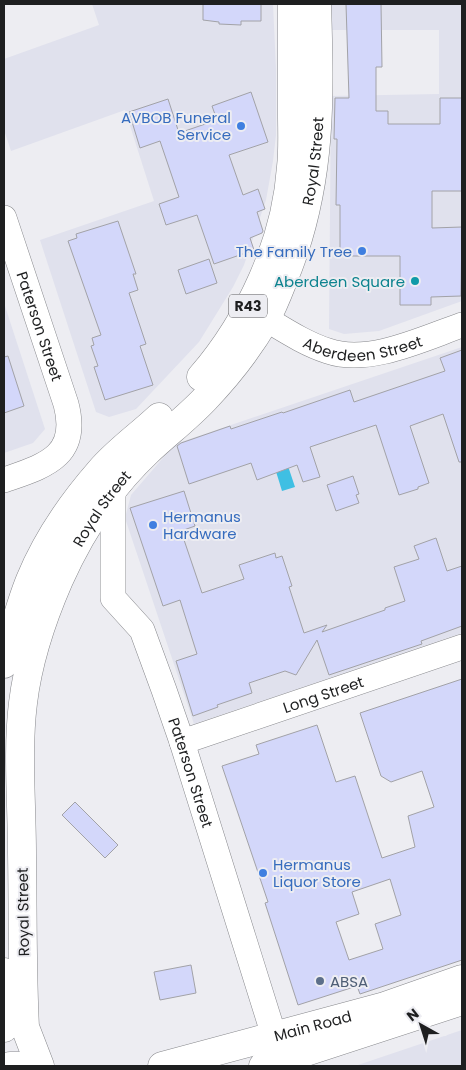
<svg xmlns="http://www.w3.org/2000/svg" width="466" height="1070" font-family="Poppins,sans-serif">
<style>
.built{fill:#e0e1ed}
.water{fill:#3fbfe3}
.building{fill:#d3d7fa;stroke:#a2a2a7;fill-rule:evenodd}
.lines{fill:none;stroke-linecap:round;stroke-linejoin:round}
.minor-casing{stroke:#87888c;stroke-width:26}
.secondary-casing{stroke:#87888c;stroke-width:29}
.primary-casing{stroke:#87888c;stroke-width:29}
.minor{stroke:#fff;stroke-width:25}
.secondary{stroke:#fff;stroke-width:28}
.primary{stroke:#fff;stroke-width:28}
.shop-dot{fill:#3f7fe0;stroke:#ededf2;stroke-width:2}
.culture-dot{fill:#0f9aa8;stroke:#ededf2;stroke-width:2}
.service-dot{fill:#5c6f8a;stroke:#ededf2;stroke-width:2}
.labels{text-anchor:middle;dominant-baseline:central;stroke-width:4;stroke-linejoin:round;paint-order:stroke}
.shield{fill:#ededf2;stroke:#5c5d5f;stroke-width:1}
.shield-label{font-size:14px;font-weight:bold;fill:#1e1f20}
.shop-label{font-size:15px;fill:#366cbe;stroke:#ededf2;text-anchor:end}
.street-label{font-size:15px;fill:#1e1f20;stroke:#ededf2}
.culture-label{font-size:15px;fill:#0d838f;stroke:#ededf2;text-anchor:end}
.service-label{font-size:15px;fill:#4e5e75;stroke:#ededf2;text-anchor:start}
</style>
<rect width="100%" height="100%" fill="#ededf2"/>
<g class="built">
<path d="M92 4H273L276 69V135L273 161 266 200 244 265 233 287 199 342 136 409 109 417 96 412 40 240 154 201 125 110 11 151 4 130V59L99 25Z"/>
<path d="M331 4H462V301L379 331 344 334 329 329 331 96 439 94V30H332Z"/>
<path d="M4 303 45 429 33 443 4 453Z"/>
<path d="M462 347V633L194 724 125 518 131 495 175 444Z"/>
<path d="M462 1030V1066H355Z"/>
</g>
<path class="water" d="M286 460 295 487 282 491 274 465Z"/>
<g class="building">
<path d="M203 4H261V21H241V25L219 24V22L203 20Z"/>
<path d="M346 4H381L382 67H376V111H388V124H440V98H462V191H432V228L462 227 461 296 431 297V305H400V256H340V205H336L337 139H334L335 98H349Z"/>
<path d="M251 92 268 142 229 155 243 195 258 189 265 209 257 212 263 231 262 233 250 238 254 250 214 264 197 215 166 225 159 204 179 197 160 141 140 148 129 112 168 99 179 133 217 120 212 106Z"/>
<path d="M118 221 136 274H133L138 290 129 293 146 344 140 346 153 385 105 400 94 367 98 366 91 346 94 345 92 338 101 335 68 241 77 238 76 234Z"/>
<path d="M209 259 217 283 186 294 178 270Z"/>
<path d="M462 350V462H459L443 414 410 426 429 483 418 487V489L399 495 376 425 310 447 320 477 303 482 297 465 257 480 251 463 189 484 177 446 181 443 230 426 231 429 282 412 283 413 350 390 354 402 445 371 440 358Z"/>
<path d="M8 356 24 406 4 413V357Z"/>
<path d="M353 476 359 494 356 495 359 503 336 511 327 485Z"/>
<path d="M184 491 195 526 181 531 202 593 244 579 239 565 275 553 276 558 282 556 292 586 289 587 304 633 327 625 322 632 385 610V608L405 601 394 567 419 559 414 546 436 538 447 571 462 566V626L421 641 422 644 329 675 317 640 296 675 285 671 249 683 252 693 217 705 218 707 193 716 176 661 197 654 180 600 163 606 130 508Z"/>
<path d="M462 679V960L360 994 357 986 298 1005 265 903 268 902 222 766 259 754 256 745 317 725 336 782 355 776 382 858 415 847 408 816 434 807 422 771 391 782 381 776 360 713ZM390 879 401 915 375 924 383 949 349 960 336 922 359 914 352 892Z"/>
<path d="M75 802 118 845 105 858 62 815Z"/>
<path d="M191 965 196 993 160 1000 154 972Z"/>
</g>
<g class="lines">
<defs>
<g id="minor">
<path id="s1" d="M4 218 66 404C80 457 44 466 4 480"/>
<path id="s2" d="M266 319C286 331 306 344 328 351 369 365 422 339 462 325"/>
<path id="s3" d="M113 491V598L142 630 164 690 182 742 280 1055"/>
<path id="s4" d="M182 742 462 647"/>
</g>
<g id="secondary">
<path id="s5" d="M162 1066 385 1006 462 979"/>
<path d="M263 1066 462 1001"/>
</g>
<g id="primary">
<path d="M201 377C250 320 286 242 291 167 293 150 292 131 292 114 292 77 292 40 292 4"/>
<path d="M4 664C12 636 19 607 30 580 46 541 72 503 100 471 117 451 140 435 159 417"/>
<path d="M4 972V1028"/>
<path d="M10 1066H23"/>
<path id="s6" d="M40 1066 25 1027C22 969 23 911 22 854 22 805 17 751 23 703 28 661 42 619 59 580 80 533 110 487 147 452 166 434 187 418 205 399 228 375 249 348 266 319 275 303 281 285 288 268 322 179 320 97 317 4"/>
</g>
</defs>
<use href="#minor" class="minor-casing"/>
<use href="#secondary" class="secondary-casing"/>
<use href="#primary" class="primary-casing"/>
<use href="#minor" class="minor"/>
<use href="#secondary" class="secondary"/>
<use href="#primary" class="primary"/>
</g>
<g class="shop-dot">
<circle cx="241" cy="126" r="5"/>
<circle cx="362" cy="251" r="5"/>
<circle cx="153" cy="525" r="5"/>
<circle cx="263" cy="873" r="5"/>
</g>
<circle class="culture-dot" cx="415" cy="281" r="5"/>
<circle class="service-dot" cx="320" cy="981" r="5"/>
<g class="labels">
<rect class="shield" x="229" y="294.5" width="38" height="23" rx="4"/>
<g class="shield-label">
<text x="248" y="306">R43</text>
</g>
<g class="shop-label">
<text x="231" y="117">AVBOB Funeral<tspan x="231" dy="17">Service</tspan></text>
<text x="352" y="251">The Family Tree</text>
<text x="163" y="516" text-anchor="start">Hermanus<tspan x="163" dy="17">Hardware</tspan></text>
<text x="273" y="864" text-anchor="start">Hermanus<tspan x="273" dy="17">Liquor Store</tspan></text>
</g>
<g class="street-label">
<text stroke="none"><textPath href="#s6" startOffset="996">Royal Street</textPath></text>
<text stroke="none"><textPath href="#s1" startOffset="114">Paterson Street</textPath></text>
<text stroke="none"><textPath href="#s2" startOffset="105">Aberdeen Street</textPath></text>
<text stroke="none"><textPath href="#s6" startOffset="578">Royal Street</textPath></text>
<text stroke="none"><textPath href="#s4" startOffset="149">Long Street</textPath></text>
<text stroke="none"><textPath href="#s3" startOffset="301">Paterson Street</textPath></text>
<text transform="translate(23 912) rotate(-91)">Royal Street</text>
<text stroke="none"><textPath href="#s5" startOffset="156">Main Road</textPath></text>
</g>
<g class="culture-label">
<text x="405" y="281">Aberdeen Square</text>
</g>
<g class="service-label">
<text x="330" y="981">ABSA</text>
</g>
</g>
<rect width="466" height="1070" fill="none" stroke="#1e1f20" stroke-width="10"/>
<g transform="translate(421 1025) rotate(321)" stroke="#ededf2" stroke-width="4" paint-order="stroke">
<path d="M0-4L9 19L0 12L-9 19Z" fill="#1e1f20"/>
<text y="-8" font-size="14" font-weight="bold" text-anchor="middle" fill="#1e1f20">N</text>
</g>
</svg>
